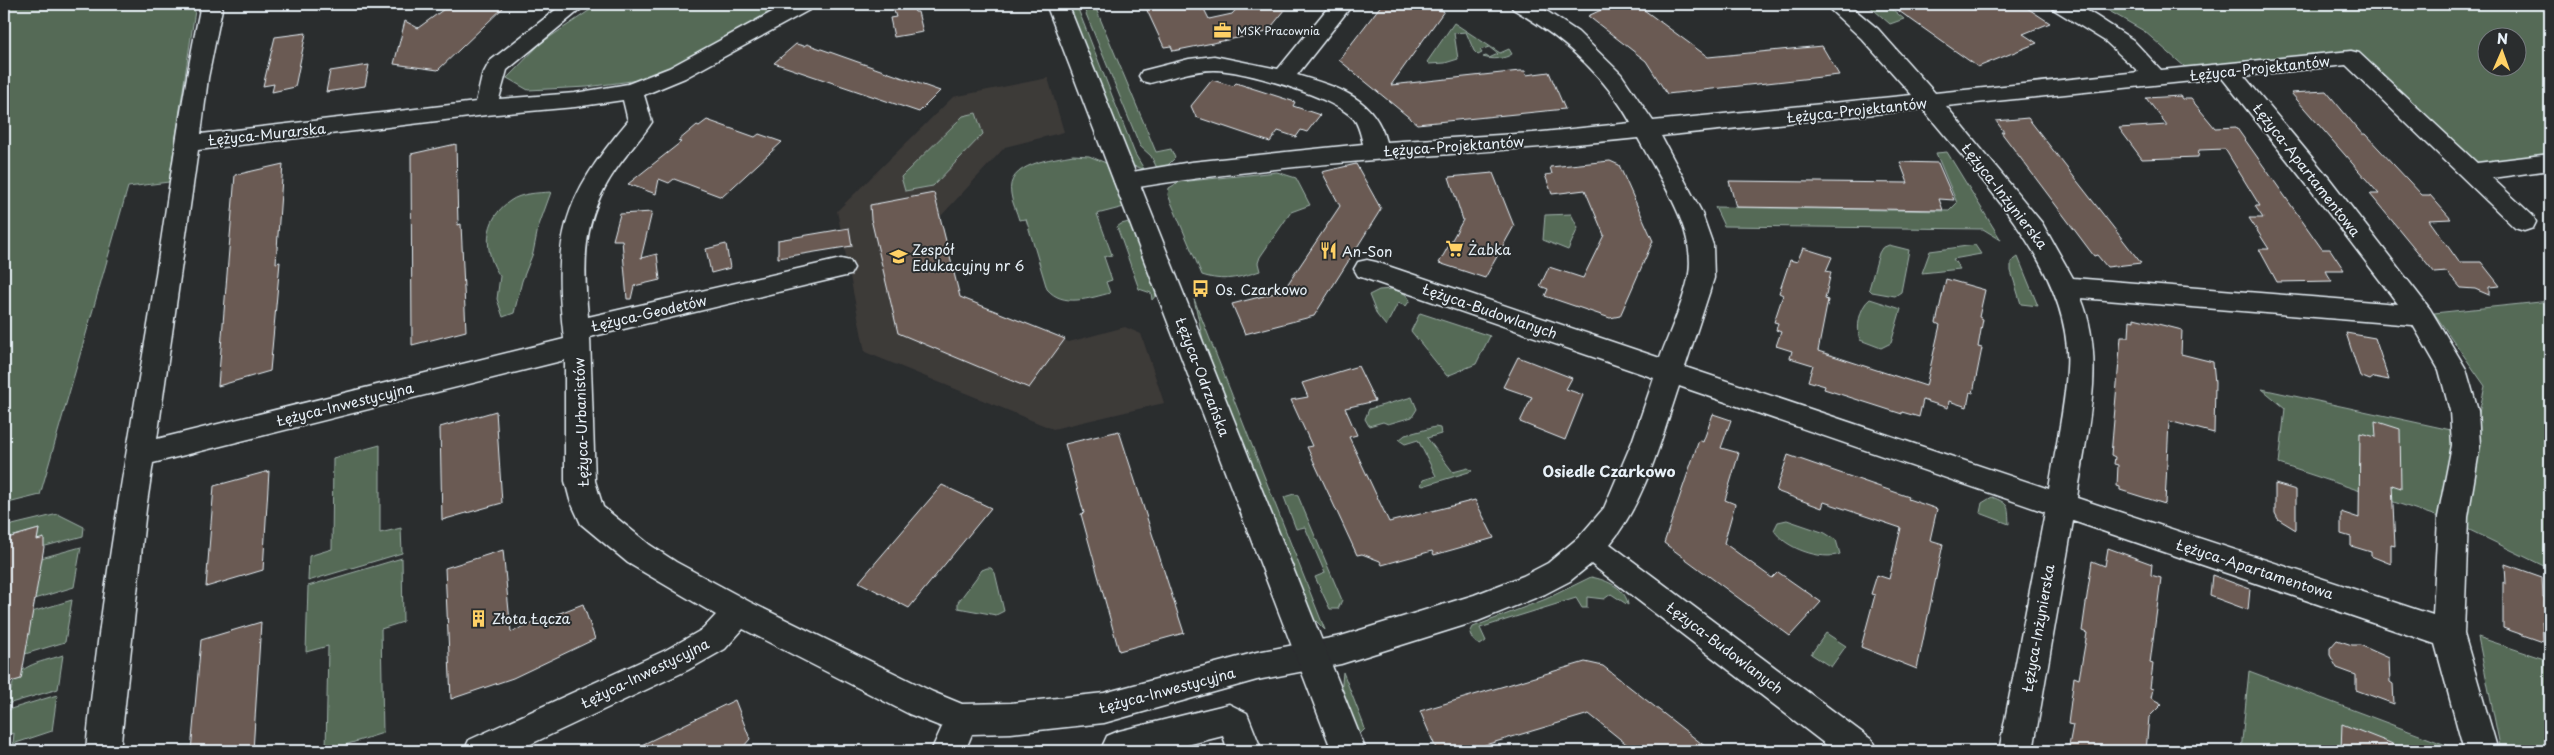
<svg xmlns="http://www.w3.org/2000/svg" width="2554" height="755" font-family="'Playpen Sans',sans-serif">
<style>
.built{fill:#3d3a39}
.green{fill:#546b57;stroke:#9eaea8;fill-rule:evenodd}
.building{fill:#6a5a52;stroke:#e8f1f8}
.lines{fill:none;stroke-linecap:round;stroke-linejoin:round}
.minor-casing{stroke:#e8f1f8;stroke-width:3}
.major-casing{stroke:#e8f1f8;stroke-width:3}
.minor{fill:#2a2d2e;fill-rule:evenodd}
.major{fill:#2a2d2e;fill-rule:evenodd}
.labels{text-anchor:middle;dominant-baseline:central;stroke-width:4;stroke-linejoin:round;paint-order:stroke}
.far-poi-label{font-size:11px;fill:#e8f1f8;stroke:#2a2d2e;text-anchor:start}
.street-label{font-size:14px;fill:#e8f1f8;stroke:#2a2d2e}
.poi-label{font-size:14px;fill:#e8f1f8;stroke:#2a2d2e;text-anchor:start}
.neighbourhood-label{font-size:15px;font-weight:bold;fill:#e8f1f8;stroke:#2a2d2e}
</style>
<rect width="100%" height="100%" fill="#2a2d2e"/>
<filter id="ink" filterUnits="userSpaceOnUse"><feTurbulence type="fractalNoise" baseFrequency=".02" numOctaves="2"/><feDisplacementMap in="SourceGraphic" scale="10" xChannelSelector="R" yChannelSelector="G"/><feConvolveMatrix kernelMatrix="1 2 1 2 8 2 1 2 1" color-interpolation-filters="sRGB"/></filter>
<g filter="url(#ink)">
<path class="built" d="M1048 78 1064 132 1005 147 940 217 961 297 1069 342 1125 327 1141 334 1164 403 1053 429 865 352 837 211 953 97Z"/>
<g class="green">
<path d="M4 4H196L169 182 128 187 40 495 4 504Z"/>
<path d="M599 4H782L702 52 646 79 587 87 528 90 507 78 541 43Z"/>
<path d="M1066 4H1076L1135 154 1144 169 1133 166 1127 159Z"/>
<path d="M1082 4H1094L1156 152 1171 149 1175 158 1167 166 1157 168 1151 156 1140 146Z"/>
<path d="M1867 4H1918L1920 5 1902 6 1892 9 1904 19 1890 24Z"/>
<path d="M2097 4H2550V163L2487 168 2457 157 2340 55 2185 67 2144 31ZM2486 38H2516V68H2486Z"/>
<path d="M1454 23 1500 53 1509 49 1512 54C1505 59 1492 60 1483 57L1486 56 1489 58 1498 54 1489 47 1480 50 1482 53 1478 55 1474 51 1466 32 1454 33 1458 59 1445 63 1429 64 1427 62Z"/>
<path d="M976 113 983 134 933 186 905 191 901 177 963 116Z"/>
<path d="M1947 152 2001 240 1983 229 1724 226 1715 207 1949 211 1957 203 1936 153Z"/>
<path d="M1073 155 1089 156 1106 163 1124 207 1097 214 1112 255 1104 257 1112 280 1106 282 1110 293C1090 298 1063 308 1047 289L1026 219 1019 220C1017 212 1012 203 1011 194 1005 163 1053 159 1073 155Z"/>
<path d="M1277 172 1296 178 1310 205 1291 212 1260 257 1258 263 1260 271C1239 278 1223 282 1202 275L1168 195 1169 188 1179 182Z"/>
<path d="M551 192 538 228 533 253 522 281 514 313 503 317 497 299 500 276C483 252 483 219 510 201 521 193 537 193 551 192Z"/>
<path d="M1571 214 1578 228 1568 250 1543 240 1545 215Z"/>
<path d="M1129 222 1154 286 1156 295 1152 300 1151 293 1139 289 1117 227 1121 224Z"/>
<path d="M1889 245 1909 250 1901 292 1895 296 1872 292 1869 289 1879 253 1882 248Z"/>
<path d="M1975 245 1981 254 1953 259 1960 269 1922 273 1930 251Z"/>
<path d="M2018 257 2038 306 2021 304 2011 271V262Z"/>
<path d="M1393 289 1405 294 1410 300 1406 306 1398 303 1386 326 1377 315 1369 295 1379 290Z"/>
<path d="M1194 299 1325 630 1306 611 1207 358Z"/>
<path d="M1870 299 1901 309 1891 343 1881 348 1860 340C1856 329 1859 307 1870 299Z"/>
<path d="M2550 301V569L2451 521 2279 464 2285 408 2262 389 2474 435 2485 386 2434 313Z"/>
<path d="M1420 313 1490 336 1476 364 1447 376 1411 331Z"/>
<path d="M1412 397 1417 409 1412 417 1388 424 1383 422 1369 426 1365 419 1369 409Z"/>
<path d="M1435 427 1440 428 1441 434 1427 438 1453 472 1468 468 1472 471 1423 486 1421 485 1423 480 1436 476 1418 440 1405 444 1399 440 1405 435Z"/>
<path d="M380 445V533L401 528 402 553 308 581 309 556 332 549 333 458Z"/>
<path d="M1294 494 1298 496 1342 600 1338 609H1330L1315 577 1325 573 1305 527 1296 529 1284 497Z"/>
<path d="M1992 497C2010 504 2008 506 2009 524L1980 513 1982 503Z"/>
<path d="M58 514 84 527 83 536 42 547 44 539 37 540 39 529 4 539V527Z"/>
<path d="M1787 520 1825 533 1836 540 1840 554C1822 561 1784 548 1774 530L1778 522Z"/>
<path d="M81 547 74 587 34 599 41 558Z"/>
<path d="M402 558 403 622 381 629 383 733 326 751 328 646 306 652 308 586Z"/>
<path d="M987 568H991L995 573 1004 611 996 615 958 608V602L982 570Z"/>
<path d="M1591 577C1607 580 1626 588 1628 605L1611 594 1604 599 1587 597V608H1582L1576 598 1480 628 1486 641 1480 645C1474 642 1472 639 1470 633L1473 627 1546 599Z"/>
<path d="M72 600 65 642 25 654 32 612Z"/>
<path d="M1826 633 1846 646 1831 667 1811 654Z"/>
<path d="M2478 637 2550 661V751H2501Z"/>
<path d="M63 655 58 689 4 705V696L10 694C16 663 37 664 63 655Z"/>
<path d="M2249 671 2462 751H2241Z"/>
<path d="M1343 672 1363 723 1365 729 1359 735 1341 694Z"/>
<path d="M57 695 52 731 13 744 14 733 5 735 8 722 4 723V711Z"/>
</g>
<g class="building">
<path d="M451 4H507L438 70 394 64 405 21 418 28Z"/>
<path d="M911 4 915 12H918L923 32 894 37 890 18 896 17 893 8Z"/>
<path d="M1144 4H1198L1201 10 1204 9 1209 19 1232 14 1241 4H1290L1267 32 1173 51 1171 46 1164 47Z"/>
<path d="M1382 4H1443L1439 10 1444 11 1391 85 1520 71H1525L1526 75 1549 72 1565 109 1417 124 1339 60Z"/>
<path d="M1614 4H1636L1708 57 1822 46 1839 75 1667 94 1646 61 1588 16Z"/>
<path d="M1889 4H2021L2050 23 2023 34 2037 43 1978 67Z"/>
<path d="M306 33 295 87 272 92 274 84 263 86 275 37Z"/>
<path d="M796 44 804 46 807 44 940 91 919 112 774 63Z"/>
<path d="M369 65 365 86 326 92 330 71Z"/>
<path d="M1212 80 1233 86 1236 83 1264 92 1295 102 1293 106 1320 115 1307 132 1301 130 1296 137 1278 131 1270 142 1196 117 1191 106Z"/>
<path d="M2326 91 2362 134H2365L2422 195H2430L2451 219 2429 220 2459 262H2481L2500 286 2489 287V295L2475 289 2461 288 2447 272 2435 273 2370 194H2379L2291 93Z"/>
<path d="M2180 96 2182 99H2191L2215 128 2236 127 2322 249H2330L2344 270H2325L2332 281 2277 282 2259 249H2269L2249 218H2263L2255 206H2260L2225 149 2199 150 2198 157 2142 159 2119 128 2167 125 2146 98Z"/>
<path d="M2028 118 2095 204 2141 263 2107 267 2097 255 2094 256 2001 132H2004L1996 121Z"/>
<path d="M707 120 755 137 759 134 782 142 722 197 674 179 669 183 659 179 656 194 628 184 681 142 678 141 697 125 699 126Z"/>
<path d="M456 144 458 225 461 224 466 331 412 345 411 154Z"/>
<path d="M1610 161 1619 165 1653 241 1620 316 1610 318 1545 296 1548 289 1540 286 1549 267 1583 278 1604 235 1585 190 1552 194 1545 175 1552 174 1550 167Z"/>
<path d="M1900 162 1938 163 1954 200 1939 199 1943 210 1736 207 1729 181 1908 183Z"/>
<path d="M283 164 276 263 280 262 270 371 218 386 235 175Z"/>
<path d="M1356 164 1381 209 1314 316 1245 334 1232 304 1283 291 1340 206 1322 172Z"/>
<path d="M1493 173 1514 226 1485 278 1439 263 1463 220 1449 177Z"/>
<path d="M934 193 960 297 1065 339 1029 388 898 333 871 219 870 205Z"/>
<path d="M652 212 641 258 657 254 660 280 634 286 631 299H627L622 240H613L620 214Z"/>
<path d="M849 228 852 246 778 258V240Z"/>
<path d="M726 244 730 268 711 273 706 249Z"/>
<path d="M1803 248 1832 257 1826 271 1831 272 1825 299 1828 300 1818 351 1926 386 1940 325 1936 323 1946 279 1985 290 1979 317 1983 319 1978 347 1982 348 1973 393 1970 392 1967 407 1949 401 1948 408 1923 400 1919 417 1902 412V414L1824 389 1825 386 1808 381 1813 365 1790 358 1792 351 1776 346 1781 332 1776 330 1778 323 1774 322 1783 295 1779 293 1790 260 1797 262Z"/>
<path d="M2134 318 2182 330 2181 354 2213 362 2215 383 2214 433 2169 421 2165 504 2120 490V487L2117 486 2118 465 2114 464 2115 457 2111 455 2121 337H2129L2130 320 2134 321Z"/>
<path d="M2346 333 2375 338 2389 380 2374 377 2370 380 2360 376Z"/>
<path d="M1518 357 1572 378 1566 389 1583 395 1565 440 1520 422 1532 397 1503 387Z"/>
<path d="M1358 366 1375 401 1345 408 1357 435 1349 437 1389 522 1475 500 1494 538 1434 555 1432 551 1382 565 1380 561 1362 554 1357 555 1307 447 1312 446 1291 400 1308 397 1302 383Z"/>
<path d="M496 411 502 503 442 520 440 427Z"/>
<path d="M1713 414 1731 420 1721 448 1739 453 1725 500 1735 504 1724 543 1772 578 1778 572 1821 602 1790 636 1664 543 1699 440 1703 442Z"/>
<path d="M2375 421 2400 429 2401 488 2392 485 2395 546 2391 545V564L2371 556V552L2351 546V537L2341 534V512L2359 518 2360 433 2376 437Z"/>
<path d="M1119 431 1184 633 1119 651 1081 514 1084 513 1065 444Z"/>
<path d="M1788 455 1909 497 1908 499 1937 509 1930 540 1943 544 1917 669 1861 647 1875 595 1871 594 1877 575 1889 579 1901 528 1824 502 1822 508 1776 491Z"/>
<path d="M269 471 263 570 206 587 214 486Z"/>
<path d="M2275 484 2296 490V530L2278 519 2275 513Z"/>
<path d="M942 485 991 508 909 608 859 582Z"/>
<path d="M39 529 37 540 44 538V547L21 679 4 684V539Z"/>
<path d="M2108 548 2152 564 2151 575 2161 578 2150 663 2153 664 2150 688 2153 689 2151 698 2162 704 2149 717 2146 751H2068L2073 725 2068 724 2074 677 2079 679 2087 633 2082 631 2092 561 2105 566Z"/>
<path d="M503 550 511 632 583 604 595 639 513 678 451 699 445 568Z"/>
<path d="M2505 564 2542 577 2543 597 2546 598 2548 624 2542 621 2543 642 2503 628V582L2506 584Z"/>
<path d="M2212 575 2250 589 2248 610 2210 596Z"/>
<path d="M261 622 253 751H191L201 640Z"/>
<path d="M2337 640 2352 645H2360L2389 658 2390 682 2393 684 2394 704 2356 690V675L2337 668 2330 655V648Z"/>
<path d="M1585 662 1603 666 1711 751H1635L1589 714 1465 751H1437L1420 711Z"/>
<path d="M735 700 750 739 744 746 732 751H629Z"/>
<path d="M2342 724 2408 750 2407 751H2341Z"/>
</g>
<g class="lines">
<defs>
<g id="minor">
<path d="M201 4H223L208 78 201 134 476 102 482 76 490 61 563 4H587L507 70 499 99 575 93 628 84 669 68 787 4H814L811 9 685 78 644 95 652 122C641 139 626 154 615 171 582 219 583 262 588 317L841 259 850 261 854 268 850 275 841 277 590 337 595 481 603 507 650 545 676 562 750 602 933 692 962 704 1011 703 1104 693 1257 652 1341 636 1474 595 1523 576 1548 563 1579 537 1604 508 1632 442 1654 378 1358 276 1354 269 1358 262 1367 260 1376 262 1660 358C1669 333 1682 306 1688 279 1699 232 1659 178 1638 138 1467 156 1295 160 1126 189L1117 187 1114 181 1117 175 1126 173 1191 162 1363 144C1361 136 1359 126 1354 119 1334 97 1244 70 1214 70 1193 70 1171 78 1150 83L1142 81 1139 76 1142 71 1189 59 1214 56 1278 69 1331 4H1353L1297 75C1337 87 1375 97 1386 142L1533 133 1631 123C1604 74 1562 37 1513 9L1510 4H1536L1578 32 1621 74 1653 121 1912 95 1862 39 1824 4H1848L1878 29 1935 93 2139 72 2105 41 2053 9 2050 4H2076L2096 16 2133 40 2161 70 2351 51 2359 53 2477 163 2550 154V170L2492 178 2533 216 2536 222 2533 228 2524 231 2515 228 2346 65 2244 76 2329 178 2430 309 2466 369 2478 411 2480 445 2468 517 2464 634 2498 751H2464L2435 644 2073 521 2033 751H1999L2045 512 1679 386C1661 439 1646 500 1610 544L1872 740 1877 751H1834L1591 564 1570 581 1545 594 1478 621 1341 664 1257 680 1104 723 1011 733 972 734 965 751H931L942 727 909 714 743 629 725 649 688 670 516 751H464L469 740 666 650 703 629 716 615 628 563 581 524 570 500 565 481V360L153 463 146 509 120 751H86C99 606 125 462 149 319 166 214 179 108 201 4ZM2222 78 2311 190 2398 304 2073 278 2042 223 1946 106ZM623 100 628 121C562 199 552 238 564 339L157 439 198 150 486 115 575 107ZM1923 109C1980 180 2074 271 2067 369 2065 409 2055 449 2049 489L1685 367 1714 278 1713 245 1701 211 1661 136ZM2081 298 2413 325 2439 370 2450 411 2452 445 2438 517 2433 615 2077 498C2086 433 2107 361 2081 298Z"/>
<path d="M1229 704 1247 713 1262 751H1228L1223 736 1163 751H1104L1102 747 1107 736 1119 731Z"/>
</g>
<path id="major" d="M1046 4H1068L1366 751H1332Z"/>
</defs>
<use href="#minor" class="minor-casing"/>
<use href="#major" class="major-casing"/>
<use href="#minor" class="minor"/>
<use href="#major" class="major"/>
</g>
</g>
<defs>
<symbol id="office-bare" viewBox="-9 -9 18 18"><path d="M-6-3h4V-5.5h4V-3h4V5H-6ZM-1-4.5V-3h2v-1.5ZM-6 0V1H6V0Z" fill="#ffd166" stroke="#2a2d2e" stroke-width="2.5" paint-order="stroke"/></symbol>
<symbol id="supermarket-bare" viewBox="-9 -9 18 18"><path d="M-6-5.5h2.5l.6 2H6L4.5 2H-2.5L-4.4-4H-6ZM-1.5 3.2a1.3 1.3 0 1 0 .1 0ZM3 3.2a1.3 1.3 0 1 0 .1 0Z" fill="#ffd166" stroke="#2a2d2e" stroke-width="2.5" paint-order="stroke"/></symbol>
<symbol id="restaurant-bare" viewBox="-9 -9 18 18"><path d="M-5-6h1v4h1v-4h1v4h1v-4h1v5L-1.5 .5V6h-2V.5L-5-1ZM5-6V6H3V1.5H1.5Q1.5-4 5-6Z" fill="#ffd166" stroke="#2a2d2e" stroke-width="2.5" paint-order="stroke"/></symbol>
<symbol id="school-bare" viewBox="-9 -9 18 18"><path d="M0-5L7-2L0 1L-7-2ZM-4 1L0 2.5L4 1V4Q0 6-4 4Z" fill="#ffd166" stroke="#2a2d2e" stroke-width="2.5" paint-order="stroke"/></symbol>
<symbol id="bus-bare" viewBox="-9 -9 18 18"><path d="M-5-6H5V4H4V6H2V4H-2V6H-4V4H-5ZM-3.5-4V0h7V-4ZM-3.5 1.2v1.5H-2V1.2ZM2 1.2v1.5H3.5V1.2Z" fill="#ffd166" stroke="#2a2d2e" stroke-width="2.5" paint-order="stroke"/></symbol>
<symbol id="building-bare" viewBox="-9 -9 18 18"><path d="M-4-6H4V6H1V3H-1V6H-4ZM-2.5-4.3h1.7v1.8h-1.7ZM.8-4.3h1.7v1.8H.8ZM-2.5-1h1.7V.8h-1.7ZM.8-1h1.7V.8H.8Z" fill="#ffd166" stroke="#2a2d2e" stroke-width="2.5" paint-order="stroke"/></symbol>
</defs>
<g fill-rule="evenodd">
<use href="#office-bare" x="1210" y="18" width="25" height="25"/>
<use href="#supermarket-bare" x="1442" y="236" width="25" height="25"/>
<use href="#restaurant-bare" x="1316" y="238" width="25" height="25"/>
<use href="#school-bare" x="886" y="244" width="25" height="25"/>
<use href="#bus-bare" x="1188" y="276" width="25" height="25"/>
<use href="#building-bare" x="466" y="606" width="25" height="25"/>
</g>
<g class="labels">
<g class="far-poi-label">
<text x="1237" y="30">MSK Pracownia</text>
</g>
<g class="street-label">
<text transform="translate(2260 68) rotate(-6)">Łężyca-Projektantów</text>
<text transform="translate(1857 110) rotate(-6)">Łężyca-Projektantów</text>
<text transform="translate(267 134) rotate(-6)">Łężyca-Murarska</text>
<text transform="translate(1454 146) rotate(-4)">Łężyca-Projektantów</text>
<text transform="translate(2307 170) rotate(52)">Łężyca-Apartamentowa</text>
<text transform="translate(2005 196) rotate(52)">Łężyca-Inżynierska</text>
<text transform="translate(1490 311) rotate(19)">Łężyca-Budowlanych</text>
<text transform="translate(649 313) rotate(-13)">Łężyca-Geodetów</text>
<text transform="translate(1203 377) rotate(69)">Łężyca-Odrzańska</text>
<text transform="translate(345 404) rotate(-14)">Łężyca-Inwestycyjna</text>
<text transform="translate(581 422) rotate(-92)">Łężyca-Urbanistów</text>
<text transform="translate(2255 569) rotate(18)">Łężyca-Apartamentowa</text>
<text transform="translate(2038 628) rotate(-80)">Łężyca-Inżynierska</text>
<text transform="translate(1725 648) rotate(37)">Łężyca-Budowlanych</text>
<text transform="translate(645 673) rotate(-26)">Łężyca-Inwestycyjna</text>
<text transform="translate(1167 690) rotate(-15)">Łężyca-Inwestycyjna</text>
</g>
<g class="poi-label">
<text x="912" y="249">Zespół<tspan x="912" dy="16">Edukacyjny nr 6</tspan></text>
<text x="1468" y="249">Żabka</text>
<text x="1342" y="251">An-Son</text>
<text x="1215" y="289">Os. Czarkowo</text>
<text x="492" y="618">Złota Łącza</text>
</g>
<g class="neighbourhood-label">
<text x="1609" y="470">Osiedle Czarkowo</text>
</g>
</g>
<rect width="2554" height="755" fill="none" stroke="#2a2d2e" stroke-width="20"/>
<rect x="10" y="10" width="2534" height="735" fill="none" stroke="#e8f1f8" stroke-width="2" filter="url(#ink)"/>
<g transform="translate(2502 52) rotate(2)"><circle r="24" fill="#2a2d2e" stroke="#767b7f"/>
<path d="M0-4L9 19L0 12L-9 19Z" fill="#ffd166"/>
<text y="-8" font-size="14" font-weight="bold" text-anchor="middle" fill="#e8f1f8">N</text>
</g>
</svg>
